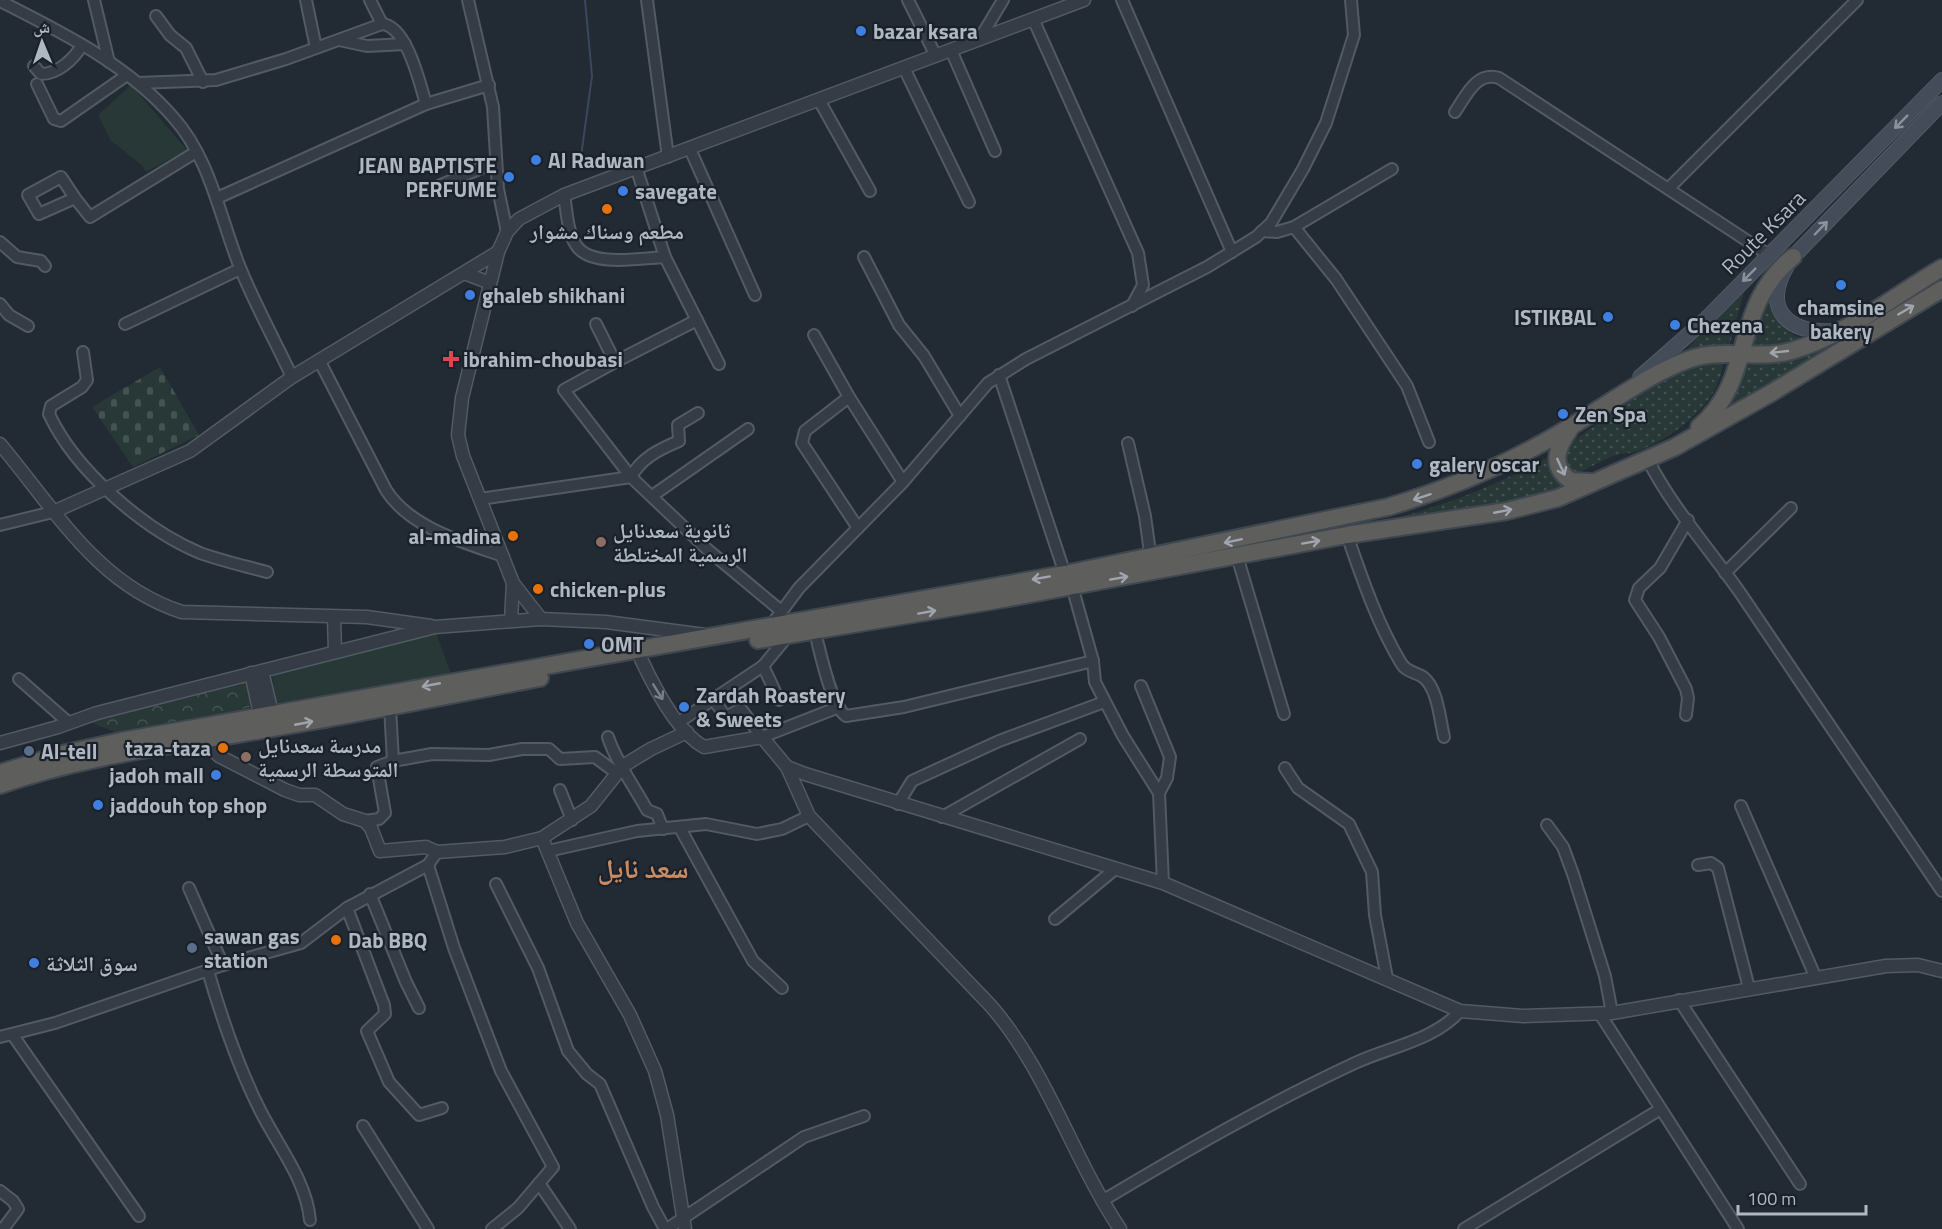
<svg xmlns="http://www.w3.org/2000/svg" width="1942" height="1229" font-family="'Titillium Web','Noto Naskh Arabic',sans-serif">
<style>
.grass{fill:#273837}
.cemetery{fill:url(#cemetery-stones)}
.park{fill:url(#park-crowns)}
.garden{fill:url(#garden-dots)}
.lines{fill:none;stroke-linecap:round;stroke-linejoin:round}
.stream{stroke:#39485c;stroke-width:2}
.minor-casing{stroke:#525a63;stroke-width:14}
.tertiary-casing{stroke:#525a63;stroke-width:15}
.secondary-casing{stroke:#525a63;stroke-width:16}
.trunk-casing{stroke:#3f4750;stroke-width:20}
.minor{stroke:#353c45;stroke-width:10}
.tertiary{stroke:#353c45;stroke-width:12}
.secondary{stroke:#434c58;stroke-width:14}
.trunk{stroke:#5e5e5c;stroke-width:16}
.oneway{stroke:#89929d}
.oneway2{stroke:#9fa5ae}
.oneway3{stroke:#78808a}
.shop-dot{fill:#3f7fe0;stroke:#1a212a;stroke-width:2}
.food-dot{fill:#e8710a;stroke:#1a212a;stroke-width:2}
.health-dot{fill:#e0444e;stroke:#1a212a;stroke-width:2}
.education-dot{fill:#8d6e63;stroke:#1a212a;stroke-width:2}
.service-dot{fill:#5c6f8a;stroke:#1a212a;stroke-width:2}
.labels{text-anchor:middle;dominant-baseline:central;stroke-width:4.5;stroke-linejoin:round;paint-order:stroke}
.poi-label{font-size:21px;font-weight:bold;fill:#afb7c2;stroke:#1a212a;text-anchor:start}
.street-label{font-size:21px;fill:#afb7c2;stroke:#1a212a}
.district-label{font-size:27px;font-weight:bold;fill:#c78c65;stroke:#1a212a}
</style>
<defs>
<pattern id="cemetery-stones" width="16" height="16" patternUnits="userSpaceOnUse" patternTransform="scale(1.5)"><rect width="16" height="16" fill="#273837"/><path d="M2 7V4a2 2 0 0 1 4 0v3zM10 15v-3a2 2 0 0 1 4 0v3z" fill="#445352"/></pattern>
<pattern id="park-crowns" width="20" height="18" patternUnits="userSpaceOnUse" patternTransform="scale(1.5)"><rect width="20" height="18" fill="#273837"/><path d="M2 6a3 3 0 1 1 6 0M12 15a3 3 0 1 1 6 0" fill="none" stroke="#445352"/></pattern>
<pattern id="garden-dots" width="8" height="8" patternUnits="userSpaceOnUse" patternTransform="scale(1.5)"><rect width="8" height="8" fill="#273837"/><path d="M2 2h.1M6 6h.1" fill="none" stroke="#445352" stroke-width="1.8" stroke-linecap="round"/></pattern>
</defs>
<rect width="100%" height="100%" fill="#222a34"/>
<g class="grass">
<path d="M131 85 187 150 146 172 142 165 111 141 98 115Z"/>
<path d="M436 633 451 674 276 703 272 675Z"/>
</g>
<path class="cemetery" d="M160 367 199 435 133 467 92 407Z"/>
<path class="park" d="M247 680 252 691 250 707 210 719 173 722 120 734 90 722Z"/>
<g class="garden">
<path d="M1746 284 1729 347 1684 353Z"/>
<path d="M1773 288C1776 312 1779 332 1806 340L1802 343 1747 350Z"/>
<path d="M1871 321 1873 324 1787 377 1729 407 1741 382 1747 360Z"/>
<path d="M1723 360C1723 402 1671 440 1635 452 1628 454 1620 453 1613 456 1600 461 1588 469 1576 474L1569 473 1563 454 1571 442C1618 410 1666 370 1723 360Z"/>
<path d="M1550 456 1556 478 1569 488 1508 505 1364 526C1431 511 1490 489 1550 456Z"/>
</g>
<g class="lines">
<path class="stream" d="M580 164 592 76 585 0"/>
<defs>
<g id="minor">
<path d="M94 0 109 62"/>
<path d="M306 0 316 48"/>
<path d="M370 0 382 24"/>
<path d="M468 0 493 107 498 189 507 232"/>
<path d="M647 0 668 157"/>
<path d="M908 0 936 56"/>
<path d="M1122 0 1232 252"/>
<path d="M0 1C61 32 127 64 173 117 211 159 220 219 241 270 256 306 275 341 292 377"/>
<path d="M156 16 170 35 186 48 203 82"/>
<path d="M1034 21 1138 253 1143 285 1132 306"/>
<path d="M339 40 367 46 405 44"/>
<path d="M979 40 1003 0"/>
<path d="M951 50 995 151"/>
<path d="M34 66 41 74C58 74 74 59 82 45"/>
<path d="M904 68 969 202"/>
<path d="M138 83 216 80 286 59 382 24C407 26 420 84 426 104"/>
<path d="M37 84 54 119 61 121 127 75"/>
<path d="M819 100 870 191"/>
<path d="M1455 112C1466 96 1476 71 1499 78L1769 255"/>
<path d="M690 149 755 295"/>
<path d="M636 167 665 257 719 364"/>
<path d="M436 187 496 162"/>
<path d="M1670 187 1857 0"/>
<path d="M564 195C567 211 567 231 576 245 590 268 642 258 665 257"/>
<path d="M75 198 61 177 28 195 39 214 75 198 90 217 196 152"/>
<path d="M217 198 426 104 489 85"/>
<path d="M1294 227 1336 279 1407 386 1429 442"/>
<path d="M1262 231 1277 232 1294 227 1392 169"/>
<path d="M0 242 17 257 41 261 45 266"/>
<path d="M864 257 899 325 924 356 960 416"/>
<path d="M0 304 9 315 28 326"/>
<path d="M125 324 240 269"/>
<path d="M596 324 615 362 697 320"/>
<path d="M814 335 849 397 805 431 802 443 858 528"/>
<path d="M83 352 87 380 82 387 51 406 49 414C75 470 143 529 200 553 222 561 245 566 267 572"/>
<path d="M319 360 386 490C410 528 463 542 503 556"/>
<path d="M615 362 564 390 631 477C641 458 660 449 679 441L678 425 698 413"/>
<path d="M999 375 1065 574"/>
<path d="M849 397 903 482"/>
<path d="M1128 443 1145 516 1151 560"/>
<path d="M1648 460C1671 506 1711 551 1741 594 1808 693 1874 792 1942 891"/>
<path d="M652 496 748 429"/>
<path d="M480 499 631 477 708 550 780 610"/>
<path d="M0 525 53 512"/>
<path d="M1347 535C1362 578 1377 623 1401 663 1406 672 1415 672 1423 677 1438 688 1440 721 1444 737"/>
<path d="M1237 556 1284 714"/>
<path d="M1725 573 1791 508"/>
<path d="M1072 586 1093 661 1095 682 1123 736 1159 793 1163 883"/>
<path d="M770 627 799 588 903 482 988 383 1026 359 1207 267 1256 237 1271 223 1303 169 1326 123 1354 35 1351 0"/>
<path d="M815 632C820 651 831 706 846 716L904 707 1093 661"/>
<path d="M763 666 779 700"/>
<path d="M19 679 69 723"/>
<path d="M1141 686 1170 757 1167 778 1159 793"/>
<path d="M713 699 726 717 741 709 762 737 839 707"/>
<path d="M390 707 393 761 432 754 489 755 522 749H549L560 759 595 757 618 774"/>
<path d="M1686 715 1688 698 1686 689 1659 637 1635 600 1639 588 1660 568 1688 520"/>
<path d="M679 722 763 666 787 637"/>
<path d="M608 737C616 762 634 786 647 810L657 814 663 829"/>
<path d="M1285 768 1298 788 1349 824 1372 872 1375 915 1387 978"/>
<path d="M560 790 572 820"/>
<path d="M898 804 912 781 999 741 1104 702"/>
<path d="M1741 806 1815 976"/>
<path d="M942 817 1080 739"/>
<path d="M365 821 379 819 385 813 377 767 393 761"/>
<path d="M1547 825 1563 847 1573 874 1605 976 1612 1013"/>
<path d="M680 828 753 961 782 988"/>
<path d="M548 851 637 831 706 824 757 834 782 829 809 816"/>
<path d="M428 865 454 948 501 1071 553 1167 518 1208 492 1229"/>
<path d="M1698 865 1711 863 1718 868 1749 988"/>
<path d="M496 884 538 968 568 1051 587 1074 600 1084 653 1207 665 1229"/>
<path d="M189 888 223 965"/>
<path d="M370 894 406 982 419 1008"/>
<path d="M347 908 384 1005 385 1014 367 1031 389 1082 419 1115 442 1108"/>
<path d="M1055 919 1115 869"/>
<path d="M208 971C222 1019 237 1064 259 1108 277 1145 306 1179 310 1220"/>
<path d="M1679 1000 1800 1184"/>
<path d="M1600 1014 1738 1229"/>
<path d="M12 1034 139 1216"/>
<path d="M0 1037 55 1023 223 965 301 943 347 908 428 865 437 852"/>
<path d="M363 1126 428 1229"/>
<path d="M539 1183 570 1229"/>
<path d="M0 1191 13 1201 18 1209 3 1229"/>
<path d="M1102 1201C1184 1152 1267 1104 1355 1063 1389 1047 1435 1040 1460 1011"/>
<path d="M667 1229 804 1137 864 1116"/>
<path d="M1464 1229 1659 1110"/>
</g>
<g id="tertiary">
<path d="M464 273 490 283"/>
<path d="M0 444C54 508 97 585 182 612L367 617 431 626"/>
<path d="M53 512 190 451 292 377 498 252"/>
<path d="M334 618 335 652"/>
<path d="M541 619 513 583 463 456 458 435 462 398 498 252 507 232 519 219 564 195 1084 0"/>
<path d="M511 621 513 583"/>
<path d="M641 659C654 687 677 732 704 747L762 737 787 767 805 774 1163 883 1460 1011 1523 1016 1612 1013 1886 966 1918 965 1942 971"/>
<path d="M262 671 274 722"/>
<path d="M251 673 262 723"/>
<path d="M201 739 219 756 285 790 299 795H315L343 814 365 821 371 828 380 851 426 847 437 852 505 847 542 838 591 806 623 766 651 749 687 732"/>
<path d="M0 743 58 727 97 713 435 627 541 619 606 622 705 635"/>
<path d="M787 767 809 816 990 1005C1047 1070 1072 1157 1120 1229"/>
<path d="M542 838 577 923 630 1015 655 1071 667 1115 685 1229"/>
</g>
<g id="secondary">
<path d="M1835 331C1782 335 1759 303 1793 257L1942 103"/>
<path d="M1640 377 1705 320 1942 80"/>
</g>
<g id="trunk">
<path d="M1699 427C1756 379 1731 306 1793 257"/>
<path d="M1570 429C1557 447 1549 466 1571 481L1592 482"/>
<path d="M758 640 1003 599 1347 535 1507 511 1558 498 1675 447 1771 393 1942 289"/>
<path d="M0 773 62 754 121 741 1065 574 1388 507C1452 488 1513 462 1570 427 1607 405 1640 380 1680 363 1719 345 1754 361 1791 351 1845 336 1894 296 1942 268"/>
<path d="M0 785C87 755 177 745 267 729 358 714 449 695 540 678"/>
</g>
</defs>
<use href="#minor" class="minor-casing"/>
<use href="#tertiary" class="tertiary-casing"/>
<use href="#secondary" class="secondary-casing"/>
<use href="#trunk" class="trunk-casing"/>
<use href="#minor" class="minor"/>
<use href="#tertiary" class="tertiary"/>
<use href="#secondary" class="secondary"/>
<use href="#trunk" class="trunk"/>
</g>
<defs><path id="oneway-shaft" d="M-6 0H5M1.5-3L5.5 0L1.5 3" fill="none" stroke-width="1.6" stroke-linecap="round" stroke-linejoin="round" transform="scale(1.5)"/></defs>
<g class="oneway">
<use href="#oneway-shaft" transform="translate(1901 122) rotate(135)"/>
<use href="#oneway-shaft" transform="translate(1821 228) rotate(-46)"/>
<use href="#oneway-shaft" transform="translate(1749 275) rotate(135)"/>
</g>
<g class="oneway2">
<use href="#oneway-shaft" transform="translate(1906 310) rotate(-30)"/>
<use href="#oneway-shaft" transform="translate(1779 352) rotate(174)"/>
<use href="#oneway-shaft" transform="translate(1561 467) rotate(65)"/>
<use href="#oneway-shaft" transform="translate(1422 497) rotate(162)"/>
<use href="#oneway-shaft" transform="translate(1503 511) rotate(-11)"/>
<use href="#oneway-shaft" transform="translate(1233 541) rotate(168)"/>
<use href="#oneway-shaft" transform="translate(1311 542) rotate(-10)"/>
<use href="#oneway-shaft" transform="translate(1041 578) rotate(170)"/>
<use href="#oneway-shaft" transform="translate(1119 578) rotate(-10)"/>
<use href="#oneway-shaft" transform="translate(927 612) rotate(-10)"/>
<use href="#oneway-shaft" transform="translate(431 685) rotate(169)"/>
<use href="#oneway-shaft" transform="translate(304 723) rotate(-11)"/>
</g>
<use class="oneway3" href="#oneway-shaft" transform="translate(658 692) rotate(58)"/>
<g class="shop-dot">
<circle cx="861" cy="31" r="6"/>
<circle cx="536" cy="160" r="6"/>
<circle cx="509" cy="177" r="6"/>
<circle cx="623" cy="191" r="6"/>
<circle cx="1841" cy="285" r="6"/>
<circle cx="470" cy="295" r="6"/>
<circle cx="1608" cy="317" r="6"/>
<circle cx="1675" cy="325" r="6"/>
<circle cx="1563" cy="414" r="6"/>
<circle cx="1417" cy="464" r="6"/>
<circle cx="589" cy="644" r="6"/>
<circle cx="684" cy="707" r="6"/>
<circle cx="216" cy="775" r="6"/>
<circle cx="98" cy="805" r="6"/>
<circle cx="34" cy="963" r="6"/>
</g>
<g class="food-dot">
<circle cx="607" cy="209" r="6"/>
<circle cx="513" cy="536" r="6"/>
<circle cx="538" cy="589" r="6"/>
<circle cx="223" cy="748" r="6"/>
<circle cx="336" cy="940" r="6"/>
</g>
<path class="health-dot" d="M448 350h6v6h6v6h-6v6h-6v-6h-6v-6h6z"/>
<g class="education-dot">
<circle cx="601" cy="542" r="6"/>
<circle cx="246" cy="757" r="6"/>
</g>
<g class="service-dot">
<circle cx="29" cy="751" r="6"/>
<circle cx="192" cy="948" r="6"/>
</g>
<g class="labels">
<g class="poi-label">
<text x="873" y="31">bazar ksara</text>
<text x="548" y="160">Al Radwan</text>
<text x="497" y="165" text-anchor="end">JEAN BAPTISTE<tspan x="497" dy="24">PERFUME</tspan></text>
<text x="635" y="191">savegate</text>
<text x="607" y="231" text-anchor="middle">مطعم وسناك مشوار</text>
<text x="482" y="295">ghaleb shikhani</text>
<text x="1841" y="307" text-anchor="middle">chamsine<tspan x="1841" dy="24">bakery</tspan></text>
<text x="1596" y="317" text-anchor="end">ISTIKBAL</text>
<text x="1687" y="325">Chezena</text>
<text x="463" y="359">ibrahim-choubasi</text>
<text x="1575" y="414">Zen Spa</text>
<text x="1429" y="464">galery oscar</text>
<text x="613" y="530">ثانوية سعدنايل<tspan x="613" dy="24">الرسمية المختلطة</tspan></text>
<text x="501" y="536" text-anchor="end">al-madina</text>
<text x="550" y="589">chicken-plus</text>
<text x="601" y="644">OMT</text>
<text x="696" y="695">Zardah Roastery<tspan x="696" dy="24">&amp; Sweets</tspan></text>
<text x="258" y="745">مدرسة سعدنايل<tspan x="258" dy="24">المتوسطة الرسمية</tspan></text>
<text x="211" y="748" text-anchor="end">taza-taza</text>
<text x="41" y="751">Al-tell</text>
<text x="204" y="775" text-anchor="end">jadoh mall</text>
<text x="110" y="805">jaddouh top shop</text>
<text x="204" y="936">sawan gas<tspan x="204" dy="24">station</tspan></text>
<text x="348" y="940">Dab BBQ</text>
<text x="46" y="963">سوق الثلاثة</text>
</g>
<g class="street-label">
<text transform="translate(1763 232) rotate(-45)">Route Ksara</text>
</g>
<g class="district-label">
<text x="643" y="867">سعد نايل</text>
</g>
</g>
<g transform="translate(42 42) rotate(358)" stroke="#1a212a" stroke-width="4.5" paint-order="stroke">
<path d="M0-4.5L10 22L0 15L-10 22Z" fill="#afb7c2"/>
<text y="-9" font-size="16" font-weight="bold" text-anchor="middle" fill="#afb7c2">ش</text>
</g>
<path d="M1738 1205v9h128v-9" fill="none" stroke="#afb7c2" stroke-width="3"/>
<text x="1747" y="1205" font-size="18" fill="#afb7c2" stroke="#1a212a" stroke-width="4.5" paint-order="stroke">100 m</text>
</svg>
